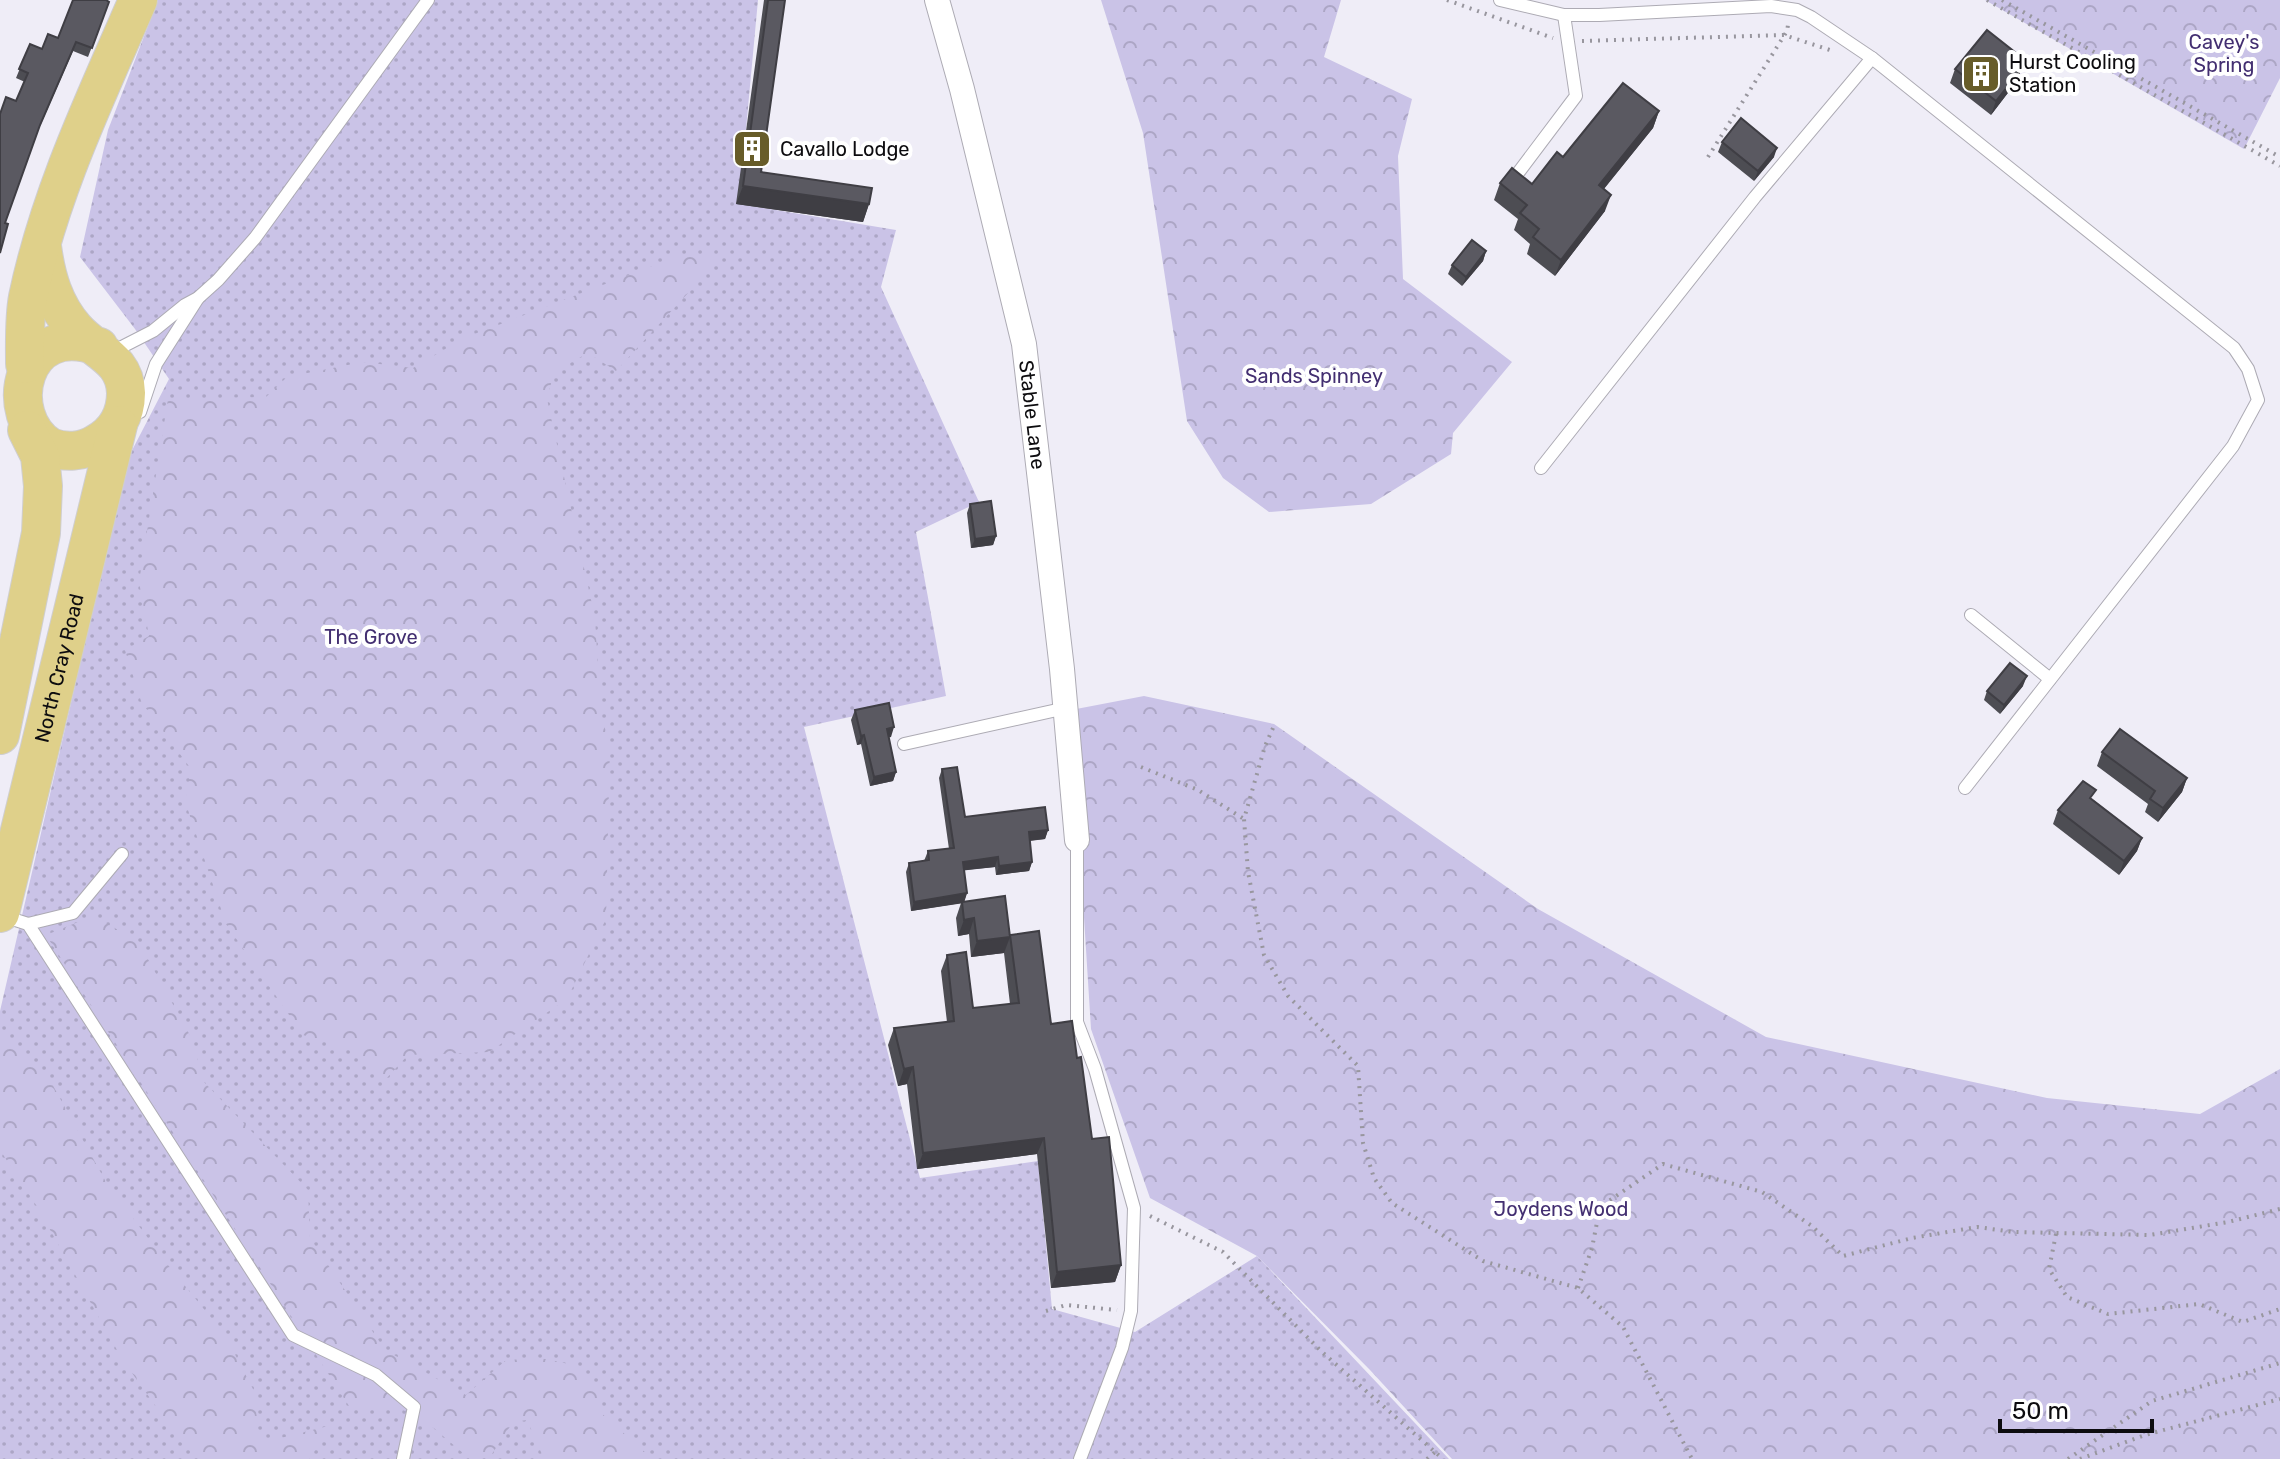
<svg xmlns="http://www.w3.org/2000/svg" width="2280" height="1459" font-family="Rubik,sans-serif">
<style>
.grass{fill:url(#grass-dots)}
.forest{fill:url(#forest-crowns)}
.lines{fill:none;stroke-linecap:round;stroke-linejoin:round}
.lane-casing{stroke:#adabb4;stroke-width:14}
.street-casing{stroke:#adabb4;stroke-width:26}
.primary-casing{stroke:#cfcecf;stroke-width:40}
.path{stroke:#98969e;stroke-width:4;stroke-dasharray:2 6;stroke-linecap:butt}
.lane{stroke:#fff;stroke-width:12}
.street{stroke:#fff;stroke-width:24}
.primary{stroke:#dfd08a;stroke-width:38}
.wall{fill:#4d4d53}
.shaded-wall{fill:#3f3e44}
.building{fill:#5a5961;stroke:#3f3e44;stroke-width:2}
.labels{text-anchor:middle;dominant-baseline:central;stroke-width:8;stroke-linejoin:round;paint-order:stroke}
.park-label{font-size:20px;fill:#432f71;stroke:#fff}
.poi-label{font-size:20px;fill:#0d0c0f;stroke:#fff;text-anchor:start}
.street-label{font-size:20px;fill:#0d0c0f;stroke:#fff}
</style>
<defs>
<pattern id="grass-dots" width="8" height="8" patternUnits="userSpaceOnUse" patternTransform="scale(2)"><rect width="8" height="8" fill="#cac3e7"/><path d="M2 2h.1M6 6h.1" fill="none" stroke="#aca6c5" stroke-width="1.8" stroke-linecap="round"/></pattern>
<pattern id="forest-crowns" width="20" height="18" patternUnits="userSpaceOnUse" patternTransform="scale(2)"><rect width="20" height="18" fill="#cac3e7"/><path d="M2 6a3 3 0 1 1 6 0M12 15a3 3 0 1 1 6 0" fill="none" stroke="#aca6c5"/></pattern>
</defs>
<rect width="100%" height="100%" fill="#efedf7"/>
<path class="grass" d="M158 0H758L739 204 896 230 881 287 979 502 916 532 946 696 804 727 920 1178 1038 1161 1052 1309 1135 1332 1257 1256 1449 1459H0V1011L127 460 169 379 135 329 80 257 108 130Z"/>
<g class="forest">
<path d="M1101 0H1341L1324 57 1412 99 1398 156 1403 279 1512 362 1453 433 1451 454 1371 504 1269 512 1223 478 1187 421 1143 133Z"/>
<path d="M1985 0H2280V78L2244 149Z"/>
<path d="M724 254 616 371 588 353 554 372 547 399 595 618 601 718 610 742 606 919 567 999 489 1052 408 1055 385 1080 351 1050 303 1035 226 924 185 801 191 769 141 701 125 650 149 636 139 582 168 399 266 397 287 377 363 362 413 368 464 338 673 258Z"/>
<path d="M1144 696 1274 724 1538 909 1766 1037 2047 1098 2200 1114 2280 1069V1459H1452L1370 1370 1257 1256 1150 1198 1091 1029 1071 710Z"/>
<path d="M93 916 138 941 192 1039 204 1082 308 1190 310 1238 385 1350 466 1395 505 1361 535 1357 569 1364 600 1394V1412L647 1454V1459H544L527 1420 513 1422 490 1457 470 1459 430 1425 398 1407 349 1406 46 935Z"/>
<path d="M0 1033 51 1082 106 1182 168 1265 225 1335 254 1391 259 1437 269 1441 332 1425 309 1459H203L182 1443 122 1359 38 1208 0 1150Z"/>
</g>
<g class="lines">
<defs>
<g id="lane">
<path d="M1500 0 1564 15H1599L1771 6 1797 10 1811 17 1872 58 2234 348 2248 369 2258 400 2233 446 1965 788"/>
<path d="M1515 177 1576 96 1564 15"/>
<path d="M110 353 153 331 185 305 198 298 218 280 255 238 428 0"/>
<path d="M140 412 156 364 198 298"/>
<path d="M1541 468 1755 197 1872 58"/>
<path d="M1971 615 2050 679"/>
<path d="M904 744 1066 708"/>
<path d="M1077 840V1022L1095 1069 1134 1208 1131 1311 1122 1348 1080 1459"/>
<path d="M3 916 28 924 293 1335 376 1375 414 1407 403 1459"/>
<path d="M28 924 73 913 122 854"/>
</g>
<g id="street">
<path id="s1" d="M937 0 962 89 1024 344 1062 669 1077 840"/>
</g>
<g id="primary">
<path d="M42 246C46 277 54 305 75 329 95 352 125 358 126 393 126 415 115 433 97 443 83 452 65 453 50 447 0 416 21 317 99 347"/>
<path d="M25 364C25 342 24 318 28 297 50 192 96 97 138 0"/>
<path d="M0 735 41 533 43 486 40 456 27 430"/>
<path id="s2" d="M0 913 118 425"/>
</g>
</defs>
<use href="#lane" class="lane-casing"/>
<use href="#street" class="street-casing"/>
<use href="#primary" class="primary-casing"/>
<g class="path">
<path d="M1447 0 1553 38"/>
<path d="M1987 0 2280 166"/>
<path d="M2002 0 2280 157"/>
<path d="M1582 41 1784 35 1830 50"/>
<path d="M1708 157 1787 31 1788 25"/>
<path d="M1273 728 1265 746 1244 819 1248 872 1264 955 1288 996 1358 1066 1363 1143 1374 1178 1392 1203 1483 1261 1578 1288 1623 1327 1692 1459"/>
<path d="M1141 767 1198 790 1244 819"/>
<path d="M1150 1216 1223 1252 1322 1352 1443 1459"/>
<path d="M2056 1234 2049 1269 2067 1297 2108 1314 2199 1304 2243 1322 2280 1309"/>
<path d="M1578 1288 1592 1248 1600 1207 1663 1164 1762 1192 1812 1226 1843 1256 1912 1238 1977 1227 2013 1232 2150 1235 2228 1222 2280 1209"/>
<path d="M1046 1311 1066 1305 1117 1310"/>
<path d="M1427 1459 1435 1452"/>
<path d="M2068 1459 2152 1401 2280 1363"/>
<path d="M2080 1459 2145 1435 2280 1399"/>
</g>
<use href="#lane" class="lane"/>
<use href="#street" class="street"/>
<use href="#primary" class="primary"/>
</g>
<g class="wall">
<path d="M764 0H785L761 172 869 204 863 222 736 204Z"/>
<path d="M109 2 88 57 73 51 37 133 5 223 0 253 16 101 25 82 16 78 30 44 42 49Z"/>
<path d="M2016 53 2013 61 2017 81 1991 115 1950 83 1955 69Z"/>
<path d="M1659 111 1653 128 1604 189 1605 211 1555 276 1527 254 1530 244 1514 230 1518 219 1494 200 1500 183 1532 184 1563 157Z"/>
<path d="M1722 142 1774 157 1754 181 1718 152Z"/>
<path d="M1486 251 1483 261 1462 286 1448 274 1452 265Z"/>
<path d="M970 504 996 536 993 545 971 548 967 513Z"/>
<path d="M2023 686 2000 714 1984 700 1987 691Z"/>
<path d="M855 710 891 737H888L896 772 893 781 870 786 861 744 857 745 851 720Z"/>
<path d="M2102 752 2187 778 2182 792 2158 822 2145 812 2148 804 2097 766Z"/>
<path d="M942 769 965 817 1048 830 1045 839 1030 841 1032 862 1029 871 996 875 995 867 964 870 967 893 964 901 1010 935 1051 1024 1077 1058 1092 1139 1121 1265 1115 1282 1051 1288 1037 1154 917 1169 907 1084 898 1086 888 1045 894 1028 947 1022 941 971 947 955 973 1008 1010 1004 1004 953 971 957 969 934 958 936 956 918 961 903 911 911 906 872 909 863 924 861 928 851 949 849 939 778Z"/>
<path d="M2092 799 2142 838 2137 851 2119 875 2053 824 2058 810Z"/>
</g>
<g class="shaded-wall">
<path d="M2022 68 2017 81 1991 115 1996 101Z"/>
<path d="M1659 111 1653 128 1593 202 1599 185Z"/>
<path d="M1777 148 1774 157 1754 181 1758 171Z"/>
<path d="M743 186 869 204 863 222 736 204Z"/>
<path d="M1611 195 1605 211 1555 276 1561 260Z"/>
<path d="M1486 251 1483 261 1462 286 1466 277Z"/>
<path d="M996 536 993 545 971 548 975 539Z"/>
<path d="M2027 676 2023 686 2000 714 2004 705Z"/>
<path d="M894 727 891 737 883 739 887 729Z"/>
<path d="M864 735 861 744 857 745 861 736Z"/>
<path d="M896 772 893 781 870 786 874 777Z"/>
<path d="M2187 778 2182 792 2158 822 2163 808Z"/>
<path d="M1048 830 1045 839 1025 841 1029 832Z"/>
<path d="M2142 838 2137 851 2119 875 2124 861Z"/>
<path d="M998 857 995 867 959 871 963 862Z"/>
<path d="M1032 862 1029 871 996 875 999 866Z"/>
<path d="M967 893 964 903 911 911 914 902Z"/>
<path d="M974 918 969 934 958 936 964 920Z"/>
<path d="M1010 937 1004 953 971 957 977 941Z"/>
<path d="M913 1067 907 1084 898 1086 904 1069Z"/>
<path d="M1044 1138 1037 1154 917 1169 923 1153Z"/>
<path d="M1121 1265 1115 1282 1051 1288 1057 1272Z"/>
</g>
<g class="building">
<path d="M73 0H106L109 2 92 48 76 42 40 125 5 223 8 224 0 253V114L6 97 16 101 28 73 19 69 30 44 42 49 48 34 58 38Z"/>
<path d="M768 0H785L761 172 872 188 869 204 743 186Z"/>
<path d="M1987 30 2016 53 2011 59 2022 68 1996 101 1955 69Z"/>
<path d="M1623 83 1659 111 1599 185 1611 195 1561 260 1533 237 1539 229 1520 213 1527 205 1500 183 1512 168 1532 184 1557 152 1563 157Z"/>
<path d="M1741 118 1777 148 1758 171 1722 142Z"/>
<path d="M1472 240 1486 251 1466 277 1452 265Z"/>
<path d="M991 501 996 536 975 539 970 504Z"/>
<path d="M2010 663 2027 676 2004 705 1987 691Z"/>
<path d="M889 703 894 727 887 729 896 772 874 777 864 735 861 736 855 710Z"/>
<path d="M2120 729 2187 778 2163 808 2150 799 2155 791 2102 752Z"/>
<path d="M957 767 965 817 1045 807 1048 830 1029 832 1032 862 999 866 998 857 963 862 967 893 914 902 909 863 929 860 928 851 954 848 942 769Z"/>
<path d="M2083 781 2096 790 2090 798 2142 838 2124 861 2058 810Z"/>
<path d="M1005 896 1010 937 977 941 974 918 964 920 962 902Z"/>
<path d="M1039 931 1051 1024 1072 1021 1077 1058 1081 1057 1092 1139 1109 1137 1121 1265 1057 1272 1044 1138 923 1153 913 1067 904 1069 894 1028 954 1021 947 955 966 952 973 1008 1019 1003 1010 935Z"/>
</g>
<defs>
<symbol id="building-square" viewBox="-11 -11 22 22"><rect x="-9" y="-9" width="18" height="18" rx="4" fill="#675c29" stroke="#fff"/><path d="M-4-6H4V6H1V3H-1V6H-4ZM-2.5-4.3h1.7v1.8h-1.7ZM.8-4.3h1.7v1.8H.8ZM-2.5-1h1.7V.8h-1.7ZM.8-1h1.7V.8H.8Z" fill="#fff"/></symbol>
</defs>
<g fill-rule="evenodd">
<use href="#building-square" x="1959" y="52" width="44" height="44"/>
<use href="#building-square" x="730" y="127" width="44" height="44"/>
</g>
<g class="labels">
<g class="park-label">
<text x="2224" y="42">Cavey's<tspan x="2224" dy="23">Spring</tspan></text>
<text x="1314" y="376">Sands Spinney</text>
<text x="371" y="637">The Grove</text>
<text x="1561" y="1209">Joydens Wood</text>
</g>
<g class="poi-label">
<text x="2009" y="62">Hurst Cooling<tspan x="2009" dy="23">Station</tspan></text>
<text x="780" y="149">Cavallo Lodge</text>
</g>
<g class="street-label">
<text stroke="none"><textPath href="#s1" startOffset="426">Stable Lane</textPath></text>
<text stroke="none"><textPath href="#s2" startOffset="252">North Cray Road</textPath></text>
</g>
</g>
<path d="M2000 1419v12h152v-12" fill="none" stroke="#0d0c0f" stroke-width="4"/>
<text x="2012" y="1419" font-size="24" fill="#0d0c0f" stroke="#ffffff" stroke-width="6" paint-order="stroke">50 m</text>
</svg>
